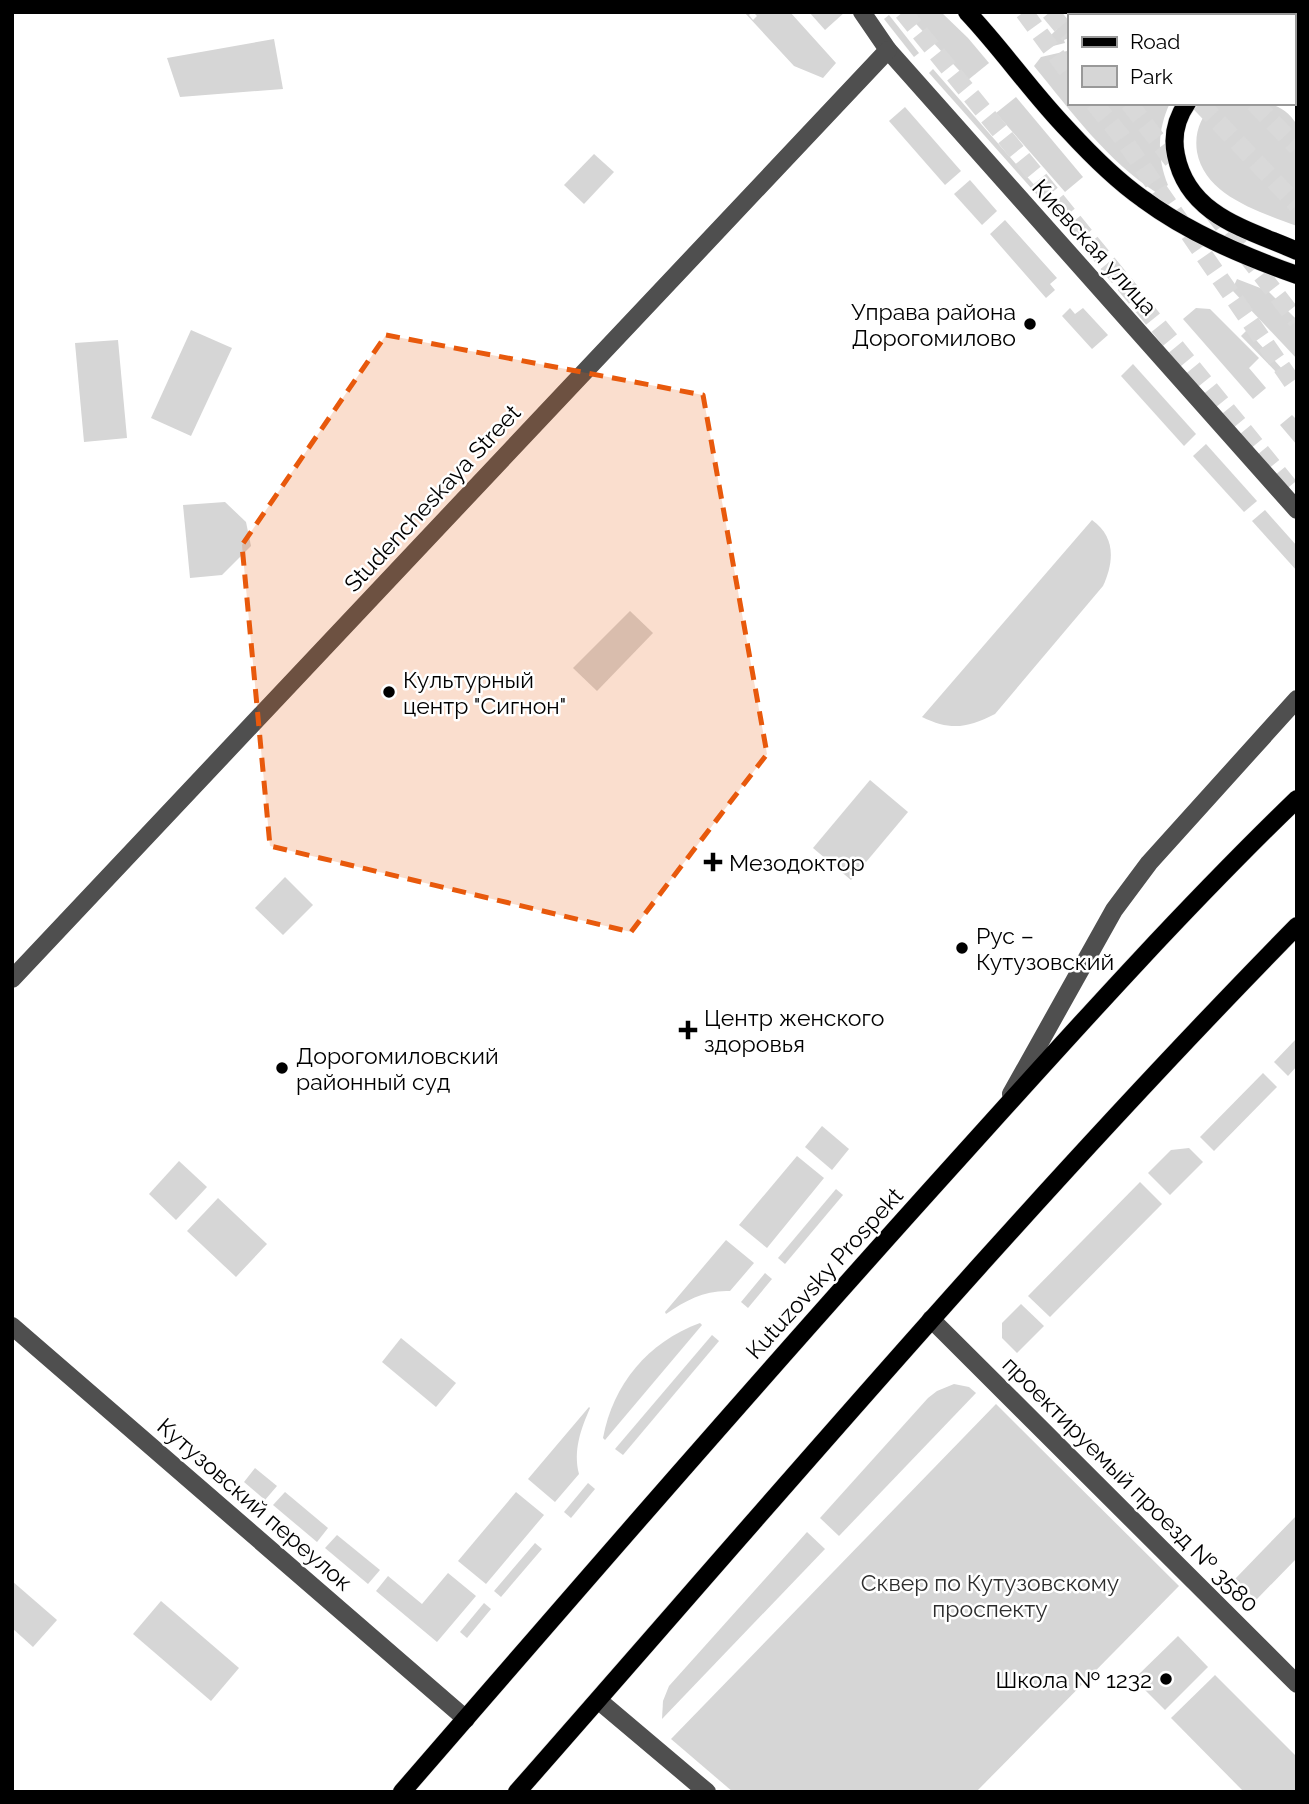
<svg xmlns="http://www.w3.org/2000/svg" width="1309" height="1804" font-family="Raleway,sans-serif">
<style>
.green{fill:#d6d6d6}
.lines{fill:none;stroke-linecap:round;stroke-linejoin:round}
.major-tunnel{stroke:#d9d9d9;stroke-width:18;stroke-dasharray:18 9;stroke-linecap:butt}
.major-casing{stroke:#dbdbdb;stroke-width:19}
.minor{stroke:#4f4f4f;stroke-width:18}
.major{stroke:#000;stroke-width:18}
.marked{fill:#e8590c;fill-opacity:0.2;stroke:#e8590c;stroke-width:5;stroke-dasharray:14 9;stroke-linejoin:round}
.poi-dot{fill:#000;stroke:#fff;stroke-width:2.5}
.labels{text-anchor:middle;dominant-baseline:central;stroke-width:5;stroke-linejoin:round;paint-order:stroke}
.street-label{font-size:23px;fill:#000;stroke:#fff}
.poi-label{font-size:23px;fill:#000;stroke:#fff;text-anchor:start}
.park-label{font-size:23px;fill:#2d2d2d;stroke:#fff}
</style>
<rect width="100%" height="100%" fill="#fff"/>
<g class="green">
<path d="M744 12H752L749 15 753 20 757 16 753 12H790L836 63 823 78 794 66Z"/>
<path d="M809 12H845L825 30Z"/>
<path d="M905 12H941L968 38 989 63 968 80Z"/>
<path d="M1074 12H1203L1199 16H1070Z"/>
<path d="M889 15 919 53 914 57 884 19Z"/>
<path d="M1069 17V38L1064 40 1065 43 1045 48 1041 45Z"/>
<path d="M274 39 283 89 180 97 167 58Z"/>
<path d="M1067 51 1069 55V103H1170C1157 130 1157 158 1168 185L1157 193C1107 161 1071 111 1034 66L1041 57Z"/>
<path d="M933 69 1098 258 1095 260 929 73Z"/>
<path d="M1016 97 1083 177 1065 192 996 113Z"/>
<path d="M1214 103H1234L1236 106C1261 99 1283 102 1297 125V226C1260 212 1205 196 1197 152 1194 132 1201 117 1214 103Z"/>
<path d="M905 107 961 171 945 185 889 121Z"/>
<path d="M594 154 614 172 584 204 564 185Z"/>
<path d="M970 180 997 211 982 225 954 194Z"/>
<path d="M1005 220 1057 278 1050 284 1055 290 1046 298 990 234Z"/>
<path d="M1237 279 1268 291 1297 320V359L1232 290Z"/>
<path d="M1070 308 1075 314 1083 308 1108 335 1092 349 1062 316Z"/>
<path d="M1196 308 1210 309 1259 358 1249 368 1266 388 1253 399 1183 319Z"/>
<path d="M191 330 232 348 191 436 151 418Z"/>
<path d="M1247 330 1284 371 1280 376 1241 336Z"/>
<path d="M118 340 127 438 84 442 75 343Z"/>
<path d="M1133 364 1196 434 1184 446 1121 376Z"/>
<path d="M1292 415 1297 420V445L1280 425Z"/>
<path d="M1206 444 1257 501 1244 512 1193 456Z"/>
<path d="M225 502 246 522 251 546 222 575 190 578 183 505Z"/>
<path d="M1265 510 1297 546V571L1252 521Z"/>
<path d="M1092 520C1116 537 1114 562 1103 586L995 714C967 728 951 731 922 717Z"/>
<path d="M630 611 653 633 597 691 573 668Z"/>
<path d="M870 780 908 812 851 880 813 848Z"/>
<path d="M285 877 313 905 283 935 255 908Z"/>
<path d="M1297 1038V1066L1288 1076 1274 1062Z"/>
<path d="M1263 1073 1277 1087 1214 1151 1200 1137Z"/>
<path d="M822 1126 849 1149 832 1170 805 1147Z"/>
<path d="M1189 1148 1203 1162 1170 1195 1148 1173 1171 1150Z"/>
<path d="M797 1156 824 1178 767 1248 739 1225Z"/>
<path d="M179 1161 207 1187 176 1220 149 1194Z"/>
<path d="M1140 1182 1162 1204 1050 1317 1028 1296Z"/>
<path d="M836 1189 843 1195 785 1264 778 1258Z"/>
<path d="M218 1198 267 1244 236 1277 187 1231Z"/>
<path d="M726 1240 754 1263 730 1291C705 1290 686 1300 666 1314L665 1312Z"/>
<path d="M765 1273 772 1279 748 1308 741 1302Z"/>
<path d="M1021 1304 1044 1326 1017 1353 1002 1338V1323Z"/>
<path d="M700 1323 702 1325 605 1440 603 1438C613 1384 648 1342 700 1323Z"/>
<path d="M712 1335 719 1341 623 1455 615 1449Z"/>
<path d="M401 1338 456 1383 436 1407 382 1362Z"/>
<path d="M954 1384 969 1387 976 1393 839 1536 820 1518 928 1398 937 1391Z"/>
<path d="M996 1404 1179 1586 976 1792H733L671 1739Z"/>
<path d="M589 1407 590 1408C581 1429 573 1450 579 1474L555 1502 528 1479Z"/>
<path d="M255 1468 277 1486 265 1500 244 1482Z"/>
<path d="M588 1483 595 1489 571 1518 564 1512Z"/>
<path d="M285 1492 328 1528 317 1542 273 1505Z"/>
<path d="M516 1492 544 1515 486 1584 458 1561Z"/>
<path d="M1297 1515V1558L1256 1600 1235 1579Z"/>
<path d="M807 1532 825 1549 662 1719 663 1701 669 1686Z"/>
<path d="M337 1535 380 1570 368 1584 325 1548Z"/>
<path d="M535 1543 542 1549 501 1597 494 1591Z"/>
<path d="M448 1573 476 1596 437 1642 376 1591 388 1576 422 1604Z"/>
<path d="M12 1581 57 1620 33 1647 12 1628Z"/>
<path d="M161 1601 239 1668 211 1701 133 1634Z"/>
<path d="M484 1603 491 1609 467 1638 460 1632Z"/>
<path d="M1178 1636 1208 1667 1165 1710 1134 1679Z"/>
<path d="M1215 1675 1297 1757V1792H1244L1171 1718Z"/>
</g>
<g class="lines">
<g class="major-tunnel">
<path d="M903 12 1297 496"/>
<path d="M1024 12 1069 73"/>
<path d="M1050 12 1069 35"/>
<path d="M1114 12 1117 16"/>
<path d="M1164 12 1167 16"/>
<path d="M1094 103 1121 136 1297 389"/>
<path d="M1129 103 1180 170"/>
<path d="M1200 103 1297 205"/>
<path d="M1254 103 1297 147"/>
<path d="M1212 211 1297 321"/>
</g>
<defs>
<g id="major">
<path d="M967 12C1003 50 1032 93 1068 130 1091 155 1116 180 1143 199 1189 233 1243 256 1297 275"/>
<path d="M1228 12 1231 16"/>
<path d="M1276 12 1280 16"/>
<path d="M1293 29 1297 32"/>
<path d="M1293 76 1297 80"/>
<path d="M1187 103C1176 119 1172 136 1176 155 1188 216 1247 229 1297 251"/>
<path d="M402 1792C584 1582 766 1372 952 1166 1064 1042 1176 916 1297 799"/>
<path d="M517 1792C774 1500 1025 1203 1297 926"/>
</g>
</defs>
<use href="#major" class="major-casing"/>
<g class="minor">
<path d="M862 12 888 50 1297 510"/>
<path d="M12 979 888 50"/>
<path d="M1011 1094 1114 910 1149 863 1297 699"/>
<path d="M931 1319 1297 1684"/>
<path d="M12 1326 466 1719"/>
<path d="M598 1700 707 1792"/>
</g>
<use href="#major" class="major"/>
</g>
<path class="marked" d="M386 335 703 395 767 754 631 932 270 846 242 545Z"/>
<g class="poi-dot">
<circle cx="1030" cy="324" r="7"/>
<circle cx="389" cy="692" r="7"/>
<path d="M709.5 851.5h7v7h7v7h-7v7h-7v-7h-7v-7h7z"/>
<circle cx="962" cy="948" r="7"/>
<path d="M684.5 1019.5h7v7h7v7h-7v7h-7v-7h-7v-7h7z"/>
<circle cx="282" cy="1068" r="7"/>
<circle cx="1166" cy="1679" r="7"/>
</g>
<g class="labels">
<g class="street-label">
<text transform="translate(1095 247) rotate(48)">Киевская улица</text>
<text transform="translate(432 498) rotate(-47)">Studencheskaya Street</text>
<text transform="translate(824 1273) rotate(-48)">Kutuzovsky Prospekt</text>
<text transform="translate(1131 1484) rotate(45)">проектируемый проезд № 3580</text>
<text transform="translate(255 1504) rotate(41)">Кутузовский переулок</text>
</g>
<g class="poi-label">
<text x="1016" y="311" text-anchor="end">Управа района<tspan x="1016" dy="26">Дорогомилово</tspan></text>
<text x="403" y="679">Культурный<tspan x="403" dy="26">центр "Сигнон"</tspan></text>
<text x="729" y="862">Мезодоктор</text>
<text x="976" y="935">Рус –<tspan x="976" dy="26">Кутузовский</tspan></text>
<text x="704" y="1017">Центр женского<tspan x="704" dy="26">здоровья</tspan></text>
<text x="296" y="1055">Дорогомиловский<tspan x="296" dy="26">районный суд</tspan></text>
<text x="1152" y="1679" text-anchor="end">Школа № 1232</text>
</g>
<g class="park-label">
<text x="990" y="1582">Сквер по Кутузовскому<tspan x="990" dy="26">проспекту</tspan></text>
</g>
</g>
<rect width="1309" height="1804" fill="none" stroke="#000000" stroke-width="28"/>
<rect x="1068" y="14" width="228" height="91" fill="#ffffff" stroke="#999999" stroke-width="2"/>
<rect x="1082" y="37" width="35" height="10" fill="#000000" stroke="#999999" stroke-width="2"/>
<text x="1130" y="49" font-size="21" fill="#000000">Road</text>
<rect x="1082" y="66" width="35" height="21" fill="#d6d6d6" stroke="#999999" stroke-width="2"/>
<text x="1130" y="84" font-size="21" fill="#000000">Park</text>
</svg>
